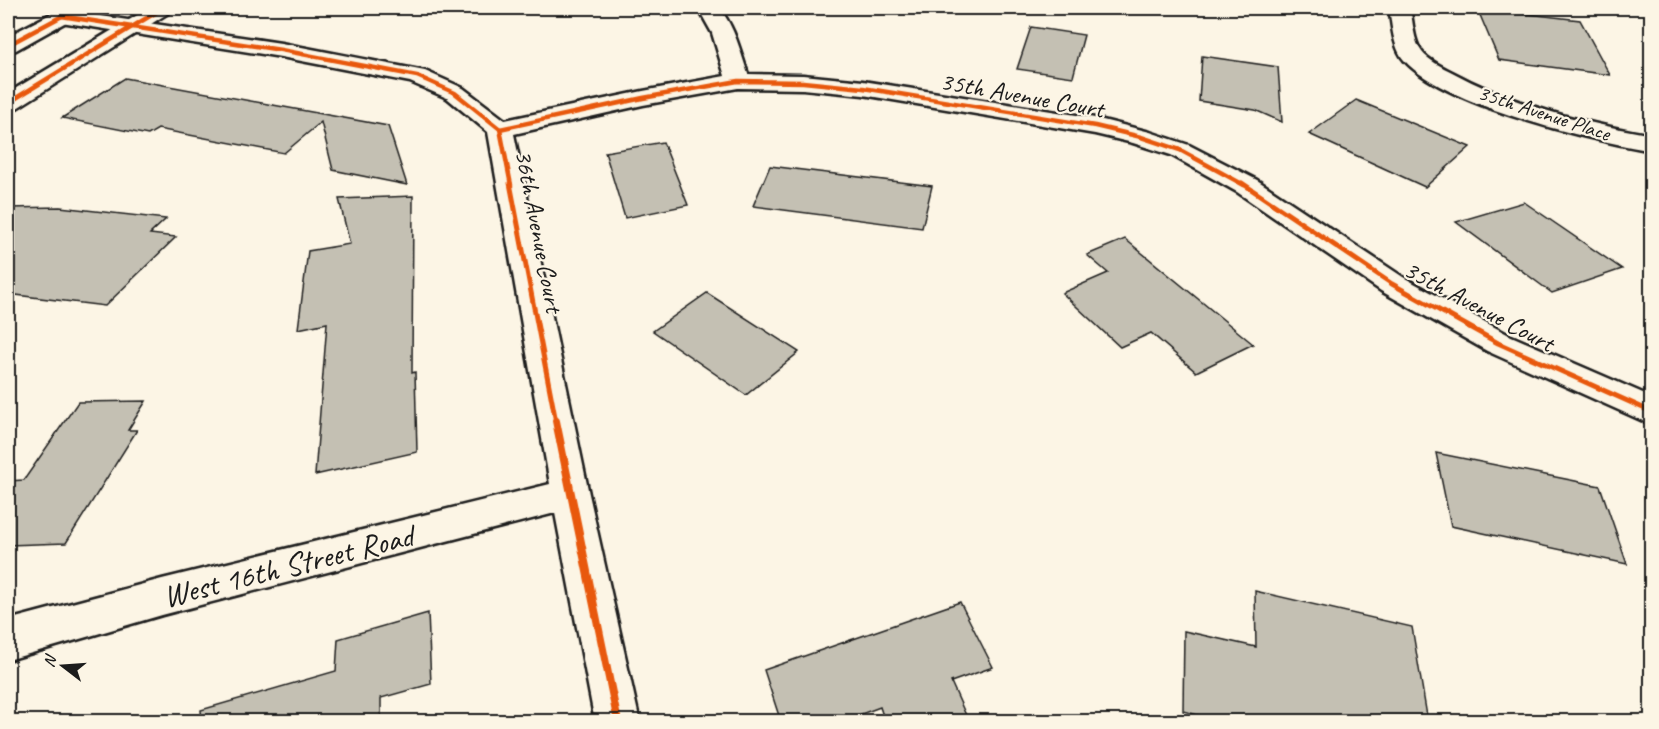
<svg xmlns="http://www.w3.org/2000/svg" width="1659" height="729" font-family="Caveat,sans-serif">
<style>
.building{fill:#c4c0b3;stroke:#1c1c1c;stroke-width:1.5}
.lines{fill:none;stroke-linecap:round;stroke-linejoin:round}
.minor-casing{stroke:#1c1c1c;stroke-width:5}
.major-casing{stroke:#1c1c1c;stroke-width:5}
.minor{fill:#fcf5e5;fill-rule:evenodd}
.major{fill:#fcf5e5;fill-rule:evenodd}
.cycleway-far2-casing{stroke:#fcf5e5;stroke-width:8}
.cycleway-far1-casing{stroke:#fcf5e5;stroke-width:9}
.cycleway-casing{stroke:#fcf5e5;stroke-width:11}
.cycleway-far2{stroke:#e8590c;stroke-width:4.5}
.cycleway-far1{stroke:#e8590c;stroke-width:5}
.cycleway{stroke:#e8590c;stroke-width:8}
.labels{text-anchor:middle;dominant-baseline:central;stroke-width:4.5;stroke-linejoin:round;paint-order:stroke}
.far-street-label{font-size:22px;fill:#1c1c1c;stroke:#fcf5e5}
.street-label{font-size:26px;fill:#1c1c1c;stroke:#fcf5e5}
.near-street-label{font-size:32px;fill:#1c1c1c;stroke:#fcf5e5}
</style>
<rect width="100%" height="100%" fill="#fcf5e5"/>
<filter id="ink" filterUnits="userSpaceOnUse"><feTurbulence type="fractalNoise" baseFrequency=".0167" numOctaves="2"/><feDisplacementMap in="SourceGraphic" scale="12" xChannelSelector="R" yChannelSelector="G"/><feConvolveMatrix kernelMatrix="1 2 1 2 8 2 1 2 1" color-interpolation-filters="sRGB"/></filter>
<g filter="url(#ink)">
<g class="building">
<path d="M1477 8 1580 20 1610 75 1499 60Z"/>
<path d="M1031 27 1084 35 1073 77 1017 69Z"/>
<path d="M1202 56 1278 67 1282 122 1255 110 1199 101Z"/>
<path d="M125 78 388 126 407 185 333 170 321 122 284 153 158 129 148 135 62 118Z"/>
<path d="M1356 100 1470 147 1425 187 1309 134Z"/>
<path d="M663 142 688 205 625 218 605 152Z"/>
<path d="M770 166 932 186 922 228 753 206Z"/>
<path d="M413 196 412 373 415 372 417 452 315 475 327 323 298 329 308 251 350 244 339 199Z"/>
<path d="M1524 202 1622 269 1552 293 1456 222Z"/>
<path d="M60 207 166 219 150 234 176 237 105 306 8 294V208Z"/>
<path d="M1125 239 1253 344 1196 372 1151 333 1120 347 1062 293 1108 273 1087 255Z"/>
<path d="M707 293 799 352 746 395 653 331Z"/>
<path d="M146 401 128 430H137L66 543 8 545V481L24 480 78 402Z"/>
<path d="M1436 453 1600 486 1627 564 1451 526Z"/>
<path d="M1255 591 1412 627 1428 722H1223L1183 711 1184 631 1256 647Z"/>
<path d="M960 602 993 667 951 682 969 722H885L880 707 840 722H781L764 670Z"/>
<path d="M428 613 431 684 381 698V722H202L201 710 336 671 338 639Z"/>
</g>
<g class="lines">
<defs>
<g id="minor">
<path d="M698 8H719C735 27 740 51 748 74L803 75 863 81 1095 118 1150 132 1189 145 1257 180 1403 277 1509 335 1652 397V425L1487 351 1381 291 1237 192 1171 155 1133 143 1095 134 863 95 803 89 738 88 643 105 514 134 589 494 640 722H595L555 513 162 615 8 660V620L162 579 550 484 488 132 447 98 410 82 281 57 61 22 53 21 50 16 53 11 61 10 281 43 425 71 463 88 505 120 643 91 725 76 712 33Z"/>
<path d="M1389 8H1410C1413 20 1413 41 1422 52 1428 60 1442 67 1452 72 1513 105 1583 123 1652 135V151C1591 140 1445 106 1404 60 1393 47 1392 25 1389 8Z"/>
</g>
<g id="major">
<path d="M62 8H88L84 12 16 50 8 52V36Z"/>
<path d="M149 8H174L170 12 17 108 8 110V93Z"/>
</g>
</defs>
<use href="#minor" class="minor-casing"/>
<use href="#major" class="major-casing"/>
<use href="#minor" class="minor"/>
<use href="#major" class="major"/>
<defs>
<g id="cycleway-far2">
<path d="M61 16 281 50 417 76 455 93 500 129 511 185"/>
<path d="M8 45 77 8"/>
<path d="M8 103 163 8"/>
<path d="M500 129 643 98 738 81 803 82 863 88 1095 126 1141 137 1180 150 1244 185"/>
</g>
<g id="cycleway-far1">
<path d="M510 183 556 422"/>
<path d="M1242 183 1392 284 1498 343 1652 412"/>
</g>
<path id="cycleway" d="M556 421 618 722"/>
</defs>
<use href="#cycleway-far2" class="cycleway-far2-casing"/>
<use href="#cycleway-far1" class="cycleway-far1-casing"/>
<use href="#cycleway" class="cycleway-casing"/>
<use href="#cycleway-far2" class="cycleway-far2"/>
<use href="#cycleway-far1" class="cycleway-far1"/>
<use href="#cycleway" class="cycleway"/>
</g>
</g>
<g class="labels">
<g class="far-street-label">
<text transform="translate(1544 113) rotate(18)">35th Avenue Place</text>
</g>
<g class="street-label">
<text transform="translate(1022 95) rotate(10)">35th Avenue Court</text>
<text transform="translate(539 231) rotate(79)">36th Avenue Court</text>
<text transform="translate(1479 306) rotate(28)">35th Avenue Court</text>
</g>
<g class="near-street-label">
<text transform="translate(288 566) rotate(-14)">West 16th Street Road</text>
</g>
</g>
<rect width="1659" height="729" fill="none" stroke="#fcf5e5" stroke-width="30"/>
<rect x="15" y="15" width="1629" height="699" fill="none" stroke="#1c1c1c" stroke-width="2" filter="url(#ink)"/>
<g transform="translate(63 666) rotate(287)" stroke="#fcf5e5" stroke-width="4.5" paint-order="stroke">
<path d="M0-4.5L10 22L0 15L-10 22Z" fill="#1c1c1c"/>
<text y="-9" font-size="16" font-weight="bold" text-anchor="middle" fill="#1c1c1c">N</text>
</g>
</svg>
